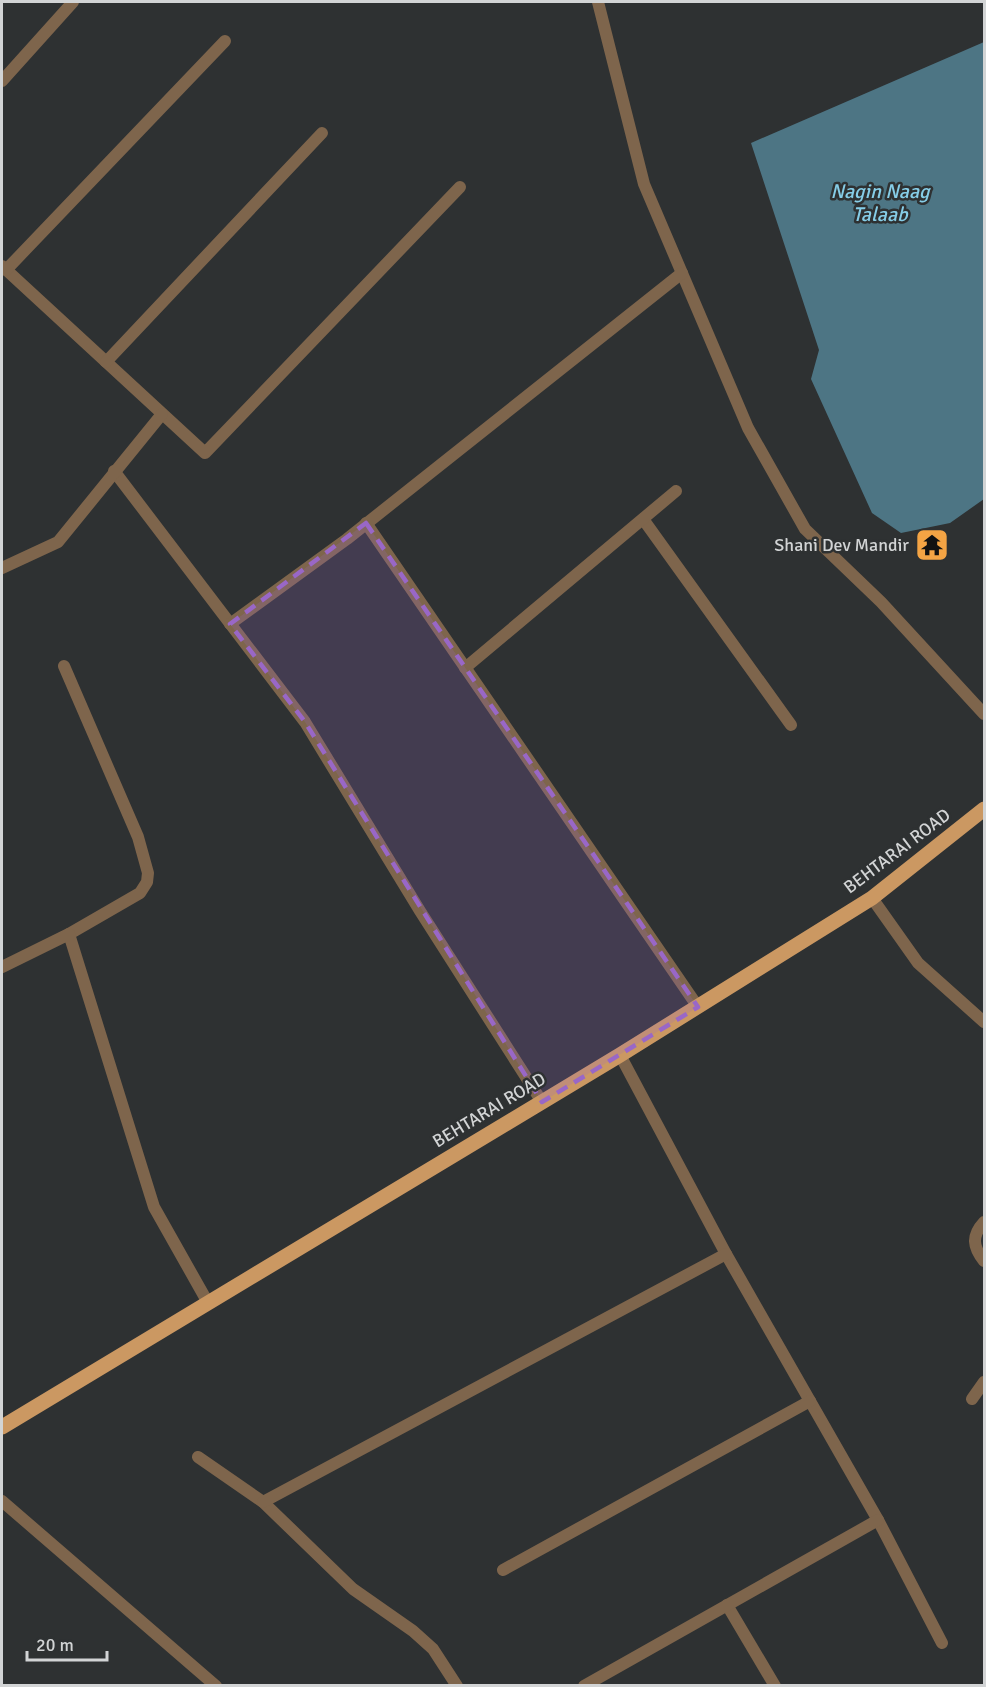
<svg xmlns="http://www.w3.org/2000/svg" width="986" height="1687" font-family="Signika,sans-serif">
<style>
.water{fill:#4d7584}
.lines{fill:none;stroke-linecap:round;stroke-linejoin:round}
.street{stroke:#7e654c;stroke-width:12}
.primary{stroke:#cb9862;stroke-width:15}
.marked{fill:#9967c7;fill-opacity:0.2;stroke:#9967c7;stroke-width:4.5;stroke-dasharray:12 8;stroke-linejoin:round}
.labels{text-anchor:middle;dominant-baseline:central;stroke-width:5;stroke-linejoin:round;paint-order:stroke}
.poi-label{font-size:18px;fill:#d2d4d5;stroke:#2e3132;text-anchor:end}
.street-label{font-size:18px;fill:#d2d4d5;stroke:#2e3132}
.water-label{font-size:20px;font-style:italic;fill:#86cde7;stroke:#2e3132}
</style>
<rect width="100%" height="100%" fill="#2e3132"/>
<path class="water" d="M984 42V499L950 523 901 533 872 513 811 379 819 350 751 143Z"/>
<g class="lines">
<g class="street">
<path d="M598 2 644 184 748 428 805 529 881 602 984 714"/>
<path d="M2 81 73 2"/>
<path d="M2 266 205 453 460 187"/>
<path d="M6 270 225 41"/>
<path d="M106 362 322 133"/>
<path d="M114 471 305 722 420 911 542 1102"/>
<path d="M643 519 791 725"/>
<path d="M366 523 698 1007"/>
<path d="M2 568 58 542 162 414"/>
<path d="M230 624 347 539 682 273"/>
<path d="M64 666 138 837 148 873 147 882 140 893 69 934"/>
<path d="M465 668 676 491"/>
<path d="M872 898 918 963 984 1022"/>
<path d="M2 967 69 934 154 1207 207 1301"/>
<path d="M620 1055 726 1254 878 1520 942 1643"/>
<path d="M984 1222C971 1236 973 1247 984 1261"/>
<path d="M972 1399 984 1382"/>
<path d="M198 1457 263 1502 353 1589 413 1631 433 1649 457 1686"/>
<path d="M2 1501 216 1686"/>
<path d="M263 1502 726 1254"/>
<path d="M503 1570 810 1401"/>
<path d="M727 1605 775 1686"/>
<path d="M584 1686 878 1520"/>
</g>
<path class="primary" d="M2 1427 620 1055 872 898 984 809"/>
</g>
<path class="marked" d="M366 523 698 1007 542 1102 305 722 230 624Z"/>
<defs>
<symbol id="temple-square" viewBox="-11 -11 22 22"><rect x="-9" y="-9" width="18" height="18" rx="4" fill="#f4a444" stroke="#2e3132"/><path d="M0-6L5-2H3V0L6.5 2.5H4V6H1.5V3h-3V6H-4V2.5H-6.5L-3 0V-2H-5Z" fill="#111"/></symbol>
</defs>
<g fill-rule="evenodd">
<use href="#temple-square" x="913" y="526" width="38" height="38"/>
</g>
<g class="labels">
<g class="poi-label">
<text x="909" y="545">Shani Dev Mandir</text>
</g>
<g class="street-label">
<text transform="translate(897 851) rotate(-37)">BEHTARAI ROAD</text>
<text transform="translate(489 1110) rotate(-31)">BEHTARAI ROAD</text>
</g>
<g class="water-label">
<text x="880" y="191">Nagin Naag<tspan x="880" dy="23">Talaab</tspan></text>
</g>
</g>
<rect width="986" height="1687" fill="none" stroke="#d2d4d5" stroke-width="6"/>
<path d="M27 1651v9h80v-9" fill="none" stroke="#d2d4d5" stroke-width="3"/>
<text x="36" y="1651" font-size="18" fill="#d2d4d5" stroke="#2e3132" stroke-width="4.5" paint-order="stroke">20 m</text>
</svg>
